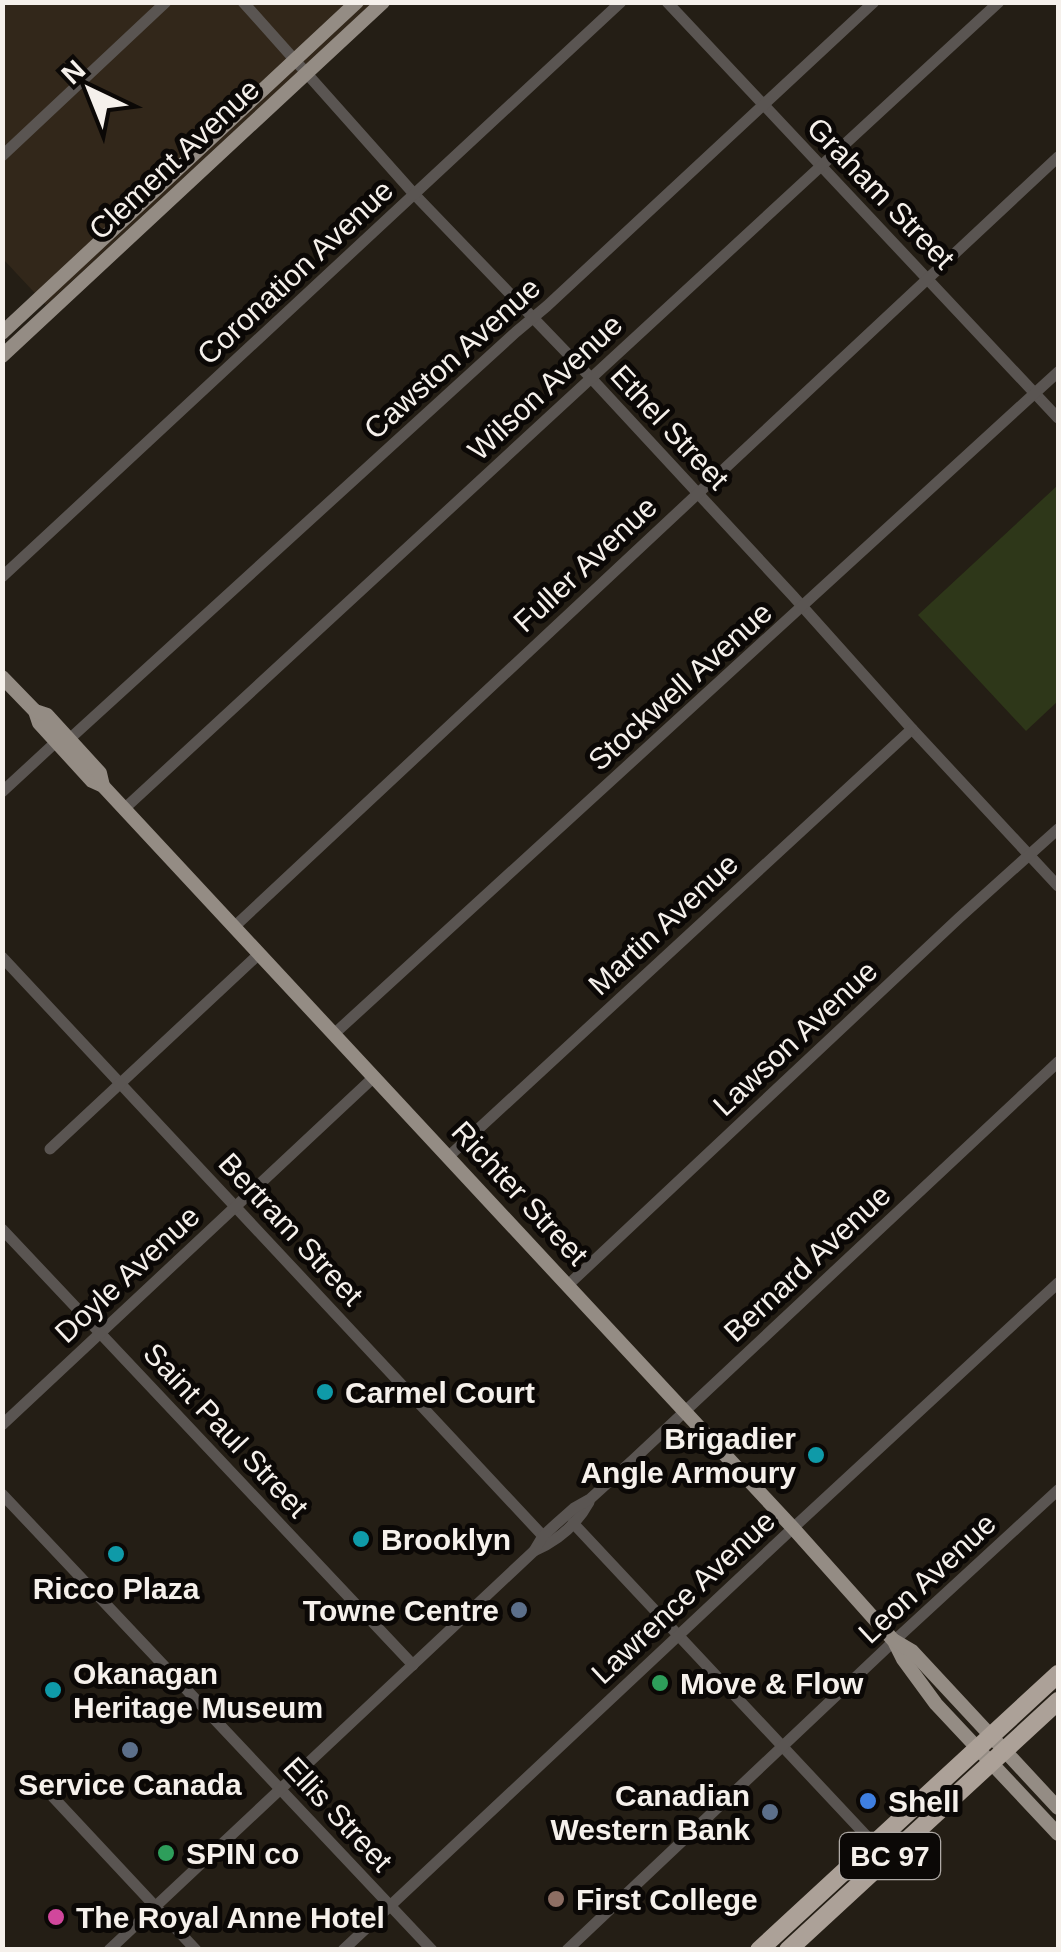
<svg xmlns="http://www.w3.org/2000/svg" width="1061" height="1952" font-family="Helvetica,sans-serif">
<style>
.built{fill:#32271a}
.green{fill:#2e3719}
.lines{fill:none;stroke-linecap:round;stroke-linejoin:round}
.stream{stroke:#1f384e;stroke-width:2.5}
.minor{stroke:#5a5552;stroke-width:11}
.major{stroke:#948c84;stroke-width:14}
.highway{stroke:#aca198;stroke-width:18}
.culture-dot{fill:#0f9aa8;stroke:#0b0806;stroke-width:4}
.service-dot{fill:#5c6f8a;stroke:#0b0806;stroke-width:4}
.leisure-dot{fill:#2e9e5b;stroke:#0b0806;stroke-width:4}
.shop-dot{fill:#3f7fe0;stroke:#0b0806;stroke-width:4}
.education-dot{fill:#8d6e63;stroke:#0b0806;stroke-width:4}
.hotel-dot{fill:#d1479c;stroke:#0b0806;stroke-width:4}
.labels{text-anchor:middle;dominant-baseline:central;stroke-width:10;stroke-linejoin:round;paint-order:stroke}
.shield{fill:#0b0806;stroke:#afaaa6;stroke-width:2.5}
.shield-label{font-size:28px;font-weight:bold;fill:#f5f0eb}
.street-label{font-size:30px;fill:#f5f0eb;stroke:#0b0806}
.poi-label{font-size:30px;font-weight:bold;fill:#f5f0eb;stroke:#0b0806;text-anchor:start}
</style>
<rect width="100%" height="100%" fill="#241e15"/>
<path class="built" d="M3 3H373L46 305 3 259Z"/>
<path class="green" d="M1058 485V701L1026 731 918 615Z"/>
<g class="lines">
<path class="stream" d="M2 1718 4 1719"/>
<g class="minor">
<path d="M243 2 415 195 591 378 793 596 912 729 1058 886"/>
<path d="M667 2 1058 418"/>
<path d="M2 156 166 2"/>
<path d="M2 577 621 2"/>
<path d="M64 744 516 332 547 306 874 2"/>
<path d="M2 792 56 742"/>
<path d="M124 809 999 2"/>
<path d="M234 927 1058 157"/>
<path d="M2 957 543 1536"/>
<path d="M334 1034 1058 372"/>
<path d="M50 1149 259 954"/>
<path d="M448 1157 912 729"/>
<path d="M2 1229 413 1665"/>
<path d="M568 1285 959 918 1058 829"/>
<path d="M2 1425 374 1077"/>
<path d="M2 1494 432 1950"/>
<path d="M573 1523 874 1844"/>
<path d="M534 1551C557 1541 577 1524 589 1502"/>
<path d="M53 1797 196 1950"/>
<path d="M109 1950 534 1551 543 1536 556 1524 574 1508 590 1499 634 1459 1058 1062"/>
<path d="M343 1950 793 1528 1058 1283"/>
<path d="M567 1950 894 1641 1058 1490"/>
</g>
<g class="major">
<path d="M2 333 357 2"/>
<path d="M2 356 383 2"/>
<path d="M2 677 35 711 39 723 92 781 103 786 793 1528 894 1641 903 1659 936 1704 1058 1834"/>
<path d="M35 711 47 715 100 773 103 786"/>
<path d="M895 1641 912 1651 1058 1808"/>
</g>
<g class="highway">
<path d="M759 1950 1058 1674"/>
<path d="M788 1950 1058 1701"/>
</g>
</g>
<g class="culture-dot">
<circle cx="325" cy="1392" r="10"/>
<circle cx="816" cy="1455" r="10"/>
<circle cx="361" cy="1539" r="10"/>
<circle cx="116" cy="1554" r="10"/>
<circle cx="53" cy="1690" r="10"/>
</g>
<g class="service-dot">
<circle cx="519" cy="1610" r="10"/>
<circle cx="130" cy="1750" r="10"/>
<circle cx="770" cy="1812" r="10"/>
</g>
<g class="leisure-dot">
<circle cx="660" cy="1683" r="10"/>
<circle cx="166" cy="1853" r="10"/>
</g>
<circle class="shop-dot" cx="868" cy="1801" r="10"/>
<circle class="education-dot" cx="556" cy="1899" r="10"/>
<circle class="hotel-dot" cx="56" cy="1917" r="10"/>
<g class="labels">
<rect class="shield" x="840" y="1833" width="100" height="46" rx="8"/>
<g class="shield-label">
<text x="890" y="1856">BC 97</text>
</g>
<g class="street-label">
<text transform="translate(174 159) rotate(-43)">Clement Avenue</text>
<text transform="translate(881 193) rotate(46)">Graham Street</text>
<text transform="translate(295 272) rotate(-43)">Coronation Avenue</text>
<text transform="translate(452 358) rotate(-42)">Cawston Avenue</text>
<text transform="translate(545 387) rotate(-43)">Wilson Avenue</text>
<text transform="translate(670 427) rotate(47)">Ethel Street</text>
<text transform="translate(585 564) rotate(-43)">Fuller Avenue</text>
<text transform="translate(680 686) rotate(-42)">Stockwell Avenue</text>
<text transform="translate(663 924) rotate(-43)">Martin Avenue</text>
<text transform="translate(795 1038) rotate(-43)">Lawson Avenue</text>
<text transform="translate(520 1193) rotate(47)">Richter Street</text>
<text transform="translate(291 1229) rotate(47)">Bertram Street</text>
<text transform="translate(807 1263) rotate(-43)">Bernard Avenue</text>
<text transform="translate(127 1274) rotate(-43)">Doyle Avenue</text>
<text transform="translate(226 1430) rotate(47)">Saint Paul Street</text>
<text transform="translate(927 1578) rotate(-43)">Leon Avenue</text>
<text transform="translate(683 1597) rotate(-43)">Lawrence Avenue</text>
<text transform="translate(338 1814) rotate(47)">Ellis Street</text>
</g>
<g class="poi-label">
<text x="345" y="1392">Carmel Court</text>
<text x="796" y="1438" text-anchor="end">Brigadier<tspan x="796" dy="34">Angle Armoury</tspan></text>
<text x="381" y="1539">Brooklyn</text>
<text x="116" y="1588" text-anchor="middle">Ricco Plaza</text>
<text x="499" y="1610" text-anchor="end">Towne Centre</text>
<text x="73" y="1673">Okanagan<tspan x="73" dy="34">Heritage Museum</tspan></text>
<text x="680" y="1683">Move &amp; Flow</text>
<text x="130" y="1784" text-anchor="middle">Service Canada</text>
<text x="750" y="1795" text-anchor="end">Canadian<tspan x="750" dy="34">Western Bank</tspan></text>
<text x="888" y="1801">Shell</text>
<text x="186" y="1853">SPIN co</text>
<text x="576" y="1899">First College</text>
<text x="76" y="1917">The Royal Anne Hotel</text>
</g>
</g>
<rect width="1061" height="1952" fill="none" stroke="#f5f0eb" stroke-width="10"/>
<g transform="translate(90 90) rotate(317)" stroke="#0b0806" stroke-width="8" paint-order="stroke">
<path d="M0-8L18 38L0 25L-18 38Z" fill="#f5f0eb"/>
<text y="-15" font-size="28" font-weight="bold" text-anchor="middle" fill="#f5f0eb">N</text>
</g>
</svg>
